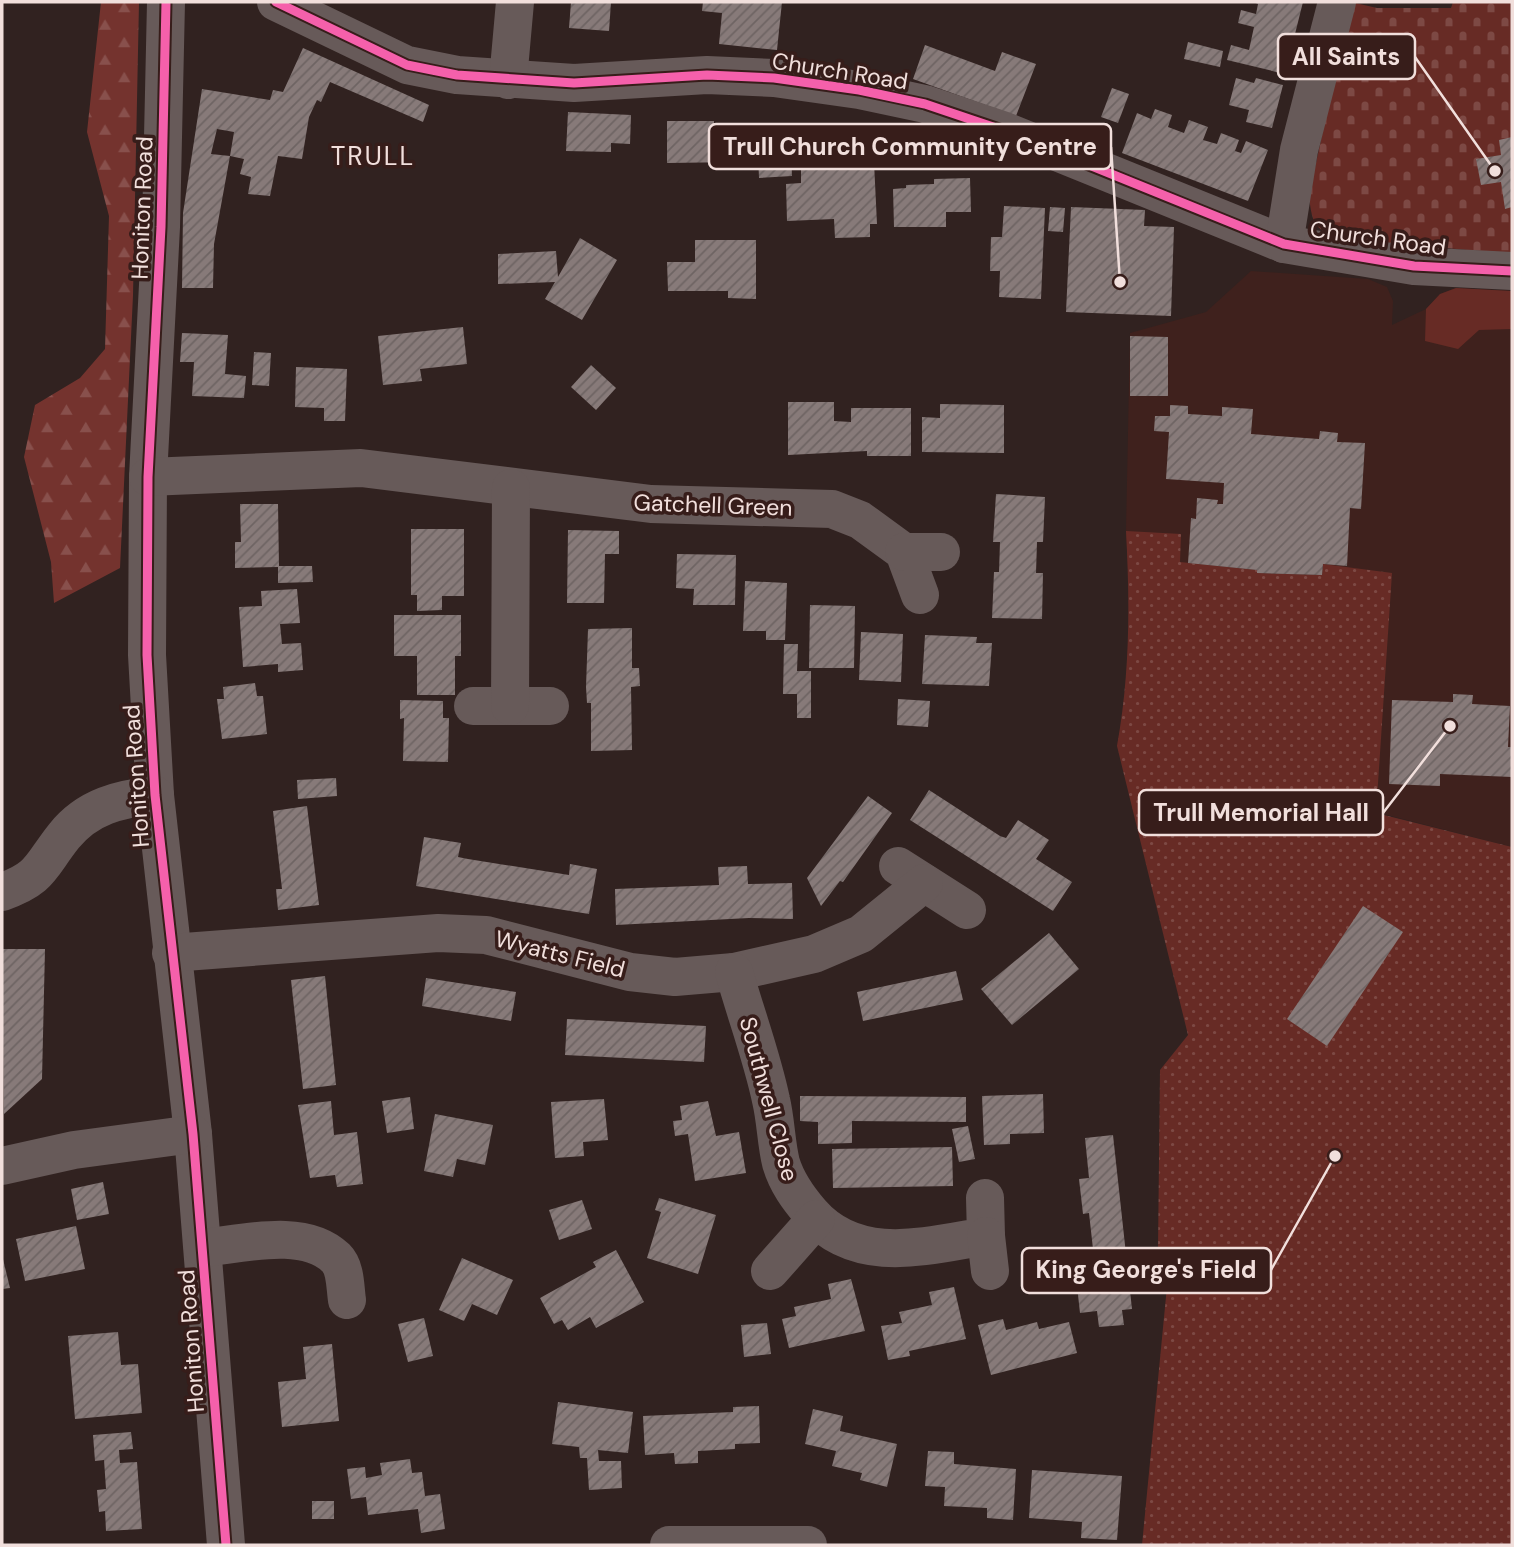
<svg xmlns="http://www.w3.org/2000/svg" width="1514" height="1547" font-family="'DM Sans',sans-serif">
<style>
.built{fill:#3f211d}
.grass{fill:#672b25}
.forest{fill:url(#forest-firs)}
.cemetery{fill:url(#cemetery-stones)}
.park{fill:url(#park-dots)}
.building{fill:url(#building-hatch);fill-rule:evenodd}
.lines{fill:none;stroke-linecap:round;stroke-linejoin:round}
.minor{stroke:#675a59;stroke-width:38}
.cycleway-casing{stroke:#371d1a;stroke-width:13}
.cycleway{stroke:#f560ab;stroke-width:9}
.labels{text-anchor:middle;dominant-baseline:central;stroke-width:7;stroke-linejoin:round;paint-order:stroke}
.street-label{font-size:23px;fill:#f1dfdc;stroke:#371d1a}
.quarter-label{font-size:26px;letter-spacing:2px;fill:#f1dfdc;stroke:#371d1a}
.leader{fill:none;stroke:#f1dfdc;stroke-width:2.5}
.callout-dot{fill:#f1dfdc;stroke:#371d1a;stroke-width:2.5}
.callout{fill:#371d1a;stroke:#f1dfdc;stroke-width:2.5}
.callout-label{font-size:24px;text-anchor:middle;font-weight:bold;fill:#f1dfdc}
</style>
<defs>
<pattern id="forest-firs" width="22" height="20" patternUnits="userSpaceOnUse" patternTransform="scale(1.75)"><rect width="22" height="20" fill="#74332e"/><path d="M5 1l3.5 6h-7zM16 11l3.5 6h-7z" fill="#88504c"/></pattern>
<pattern id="cemetery-stones" width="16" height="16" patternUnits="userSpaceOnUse" patternTransform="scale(1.75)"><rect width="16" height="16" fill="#672b25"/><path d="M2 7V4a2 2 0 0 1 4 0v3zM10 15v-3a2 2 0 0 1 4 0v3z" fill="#7d4944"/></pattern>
<pattern id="park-dots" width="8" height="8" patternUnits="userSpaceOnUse" patternTransform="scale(1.75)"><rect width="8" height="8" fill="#672b25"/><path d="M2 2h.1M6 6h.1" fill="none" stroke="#7d4944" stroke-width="1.8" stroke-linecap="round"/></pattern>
<pattern id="building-hatch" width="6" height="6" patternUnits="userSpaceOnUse" patternTransform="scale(1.75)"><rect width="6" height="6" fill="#877a79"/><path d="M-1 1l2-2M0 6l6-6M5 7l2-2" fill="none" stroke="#6e6463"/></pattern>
</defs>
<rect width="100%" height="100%" fill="#312220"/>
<path class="built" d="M1251 271 1368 279 1387 287 1393 301 1392 325 1426 309 1440 294 1456 288 1512 291V847L1117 746 1125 700 1130 609 1126 531 1130 333 1206 312Z"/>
<path class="grass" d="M1456 288 1512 291V329L1479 330 1458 349 1425 341 1426 309 1440 294Z"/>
<path class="forest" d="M101 2H139L133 295 120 568 54 603 51 562 24 457 35 405 80 378 105 349 109 216 87 132Z"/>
<path class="cemetery" d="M1351 2 1377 8H1451L1453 2H1512V254L1346 239C1316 231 1312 227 1309 195Z"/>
<path class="park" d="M1126 531 1181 534 1180 562 1257 570V573L1322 575 1323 564 1392 573 1376 813 1512 847V1545H1142L1168 1276V1250H1158L1160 1070 1188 1035 1117 746C1130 674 1130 604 1126 531Z"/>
<g class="building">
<path d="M571 2H611L609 31 569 28Z"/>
<path d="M703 2H782L777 50 719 44 722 13 702 11Z"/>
<path d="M1253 2H1303L1285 74 1227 60 1231 45 1249 50 1254 27 1238 23 1241 10 1256 14 1258 4Z"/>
<path d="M1188 42 1223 51 1220 67 1184 59Z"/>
<path d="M925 45 995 71 1002 52 1036 64 1016 116 913 79Z"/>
<path d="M303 48 429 105 423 122 330 82 321 102 317 100 309 117 302 159 278 156 270 196 248 194 251 177 240 174 244 159 230 156 214 244 213 288H182L183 213 202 89 270 100 273 90 283 92ZM217 129 234 132 230 156 211 154Z"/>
<path d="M1236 78 1254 83 1256 78 1283 85 1272 128 1246 122 1249 110 1229 105Z"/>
<path d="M1112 88 1129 94 1118 123 1101 117Z"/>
<path d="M1155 109 1172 115 1168 127 1184 133 1189 120 1208 127 1203 140 1217 144 1221 133 1239 140 1235 151 1241 153 1246 141 1268 150 1248 201 1122 153 1137 113 1151 119Z"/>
<path d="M568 112 631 115 630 144 611 143V152L566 151Z"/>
<path d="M667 121H714V128H740V162L667 163Z"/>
<path d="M790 130 792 176 759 178 757 131Z"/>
<path d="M1512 137V207L1505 209 1501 182 1481 185 1476 159 1501 155 1499 140Z"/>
<path d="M874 162 877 224H870V237L835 238 834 219 787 221 786 184 801 183V169H821V164Z"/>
<path d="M970 178 971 212H946V227H894L893 189 906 188V185L934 184V179Z"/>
<path d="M1004 206 1045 208 1041 299 999 297 1000 271H990L991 237H1002Z"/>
<path d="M1050 207 1065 208 1063 232 1048 231Z"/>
<path d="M1071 207 1145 210 1144 226 1174 227 1171 316 1066 312Z"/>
<path d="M580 238 617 260 582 320 545 299 555 282 498 284V254L556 251 558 277Z"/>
<path d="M695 240H756V299L728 298V291H668L667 262H695Z"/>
<path d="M463 327 467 364 420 369 422 381 383 385 378 336Z"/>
<path d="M182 333 228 335 225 374 246 376 244 398 192 396 194 362H180Z"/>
<path d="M1130 336 1168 337V396H1130Z"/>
<path d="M254 352 271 353 269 386 252 385Z"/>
<path d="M591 365 616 388 596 410 571 387Z"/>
<path d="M296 367 347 369 345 421H324V408L295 407Z"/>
<path d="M788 402H834V421L851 422V408H911V456H867V451L788 455Z"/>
<path d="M940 404 1004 405V453L922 452V417L940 418Z"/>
<path d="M1170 405 1188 406V414L1222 416V407L1253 409 1251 434 1319 439 1320 431 1338 433 1337 442 1365 443 1361 509 1350 508 1347 566 1323 564 1322 575 1257 573V570L1188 563 1191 518 1196 519 1197 498 1218 500 1217 504H1223L1224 483 1166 479 1169 432 1154 431 1155 416H1170Z"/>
<path d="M996 494 1045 497 1043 542H1037L1036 573H1043L1042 619 992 618 994 572H999L1000 542H993Z"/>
<path d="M240 504H278L279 566H312L313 582 278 583V567L235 568V542H241Z"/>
<path d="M411 529H464V596H442V610L417 611V595H411Z"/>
<path d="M568 530 619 531V554H605L604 603H567Z"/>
<path d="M677 554 736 555 735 605H693L694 589 676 588Z"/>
<path d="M745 581 787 583 785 640H766V631H743Z"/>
<path d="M297 589 300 623 280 624 282 644 301 643 303 670 278 672V664L243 667 239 607 262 606 261 591Z"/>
<path d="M810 605 855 606 854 668H809Z"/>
<path d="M394 615H461V656H455V695H417V656H394Z"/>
<path d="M632 628V668H639L640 686 631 687 632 750 591 751V703H587L586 687 588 629Z"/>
<path d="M861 632 903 634 901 682 859 680Z"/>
<path d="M925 635 977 637 976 643H992L989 686 922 684Z"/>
<path d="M784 644H798L797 671H811V718H797V694H783Z"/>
<path d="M255 683 257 696H263L267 734 222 739 217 699H224L223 687Z"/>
<path d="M1453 694 1473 695 1472 704 1510 706 1508 747H1512V777L1440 774V786L1389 784 1392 700 1453 702Z"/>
<path d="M898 699 930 701 928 727 897 725Z"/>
<path d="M400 700 443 701V718H449L448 762 403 761 404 718 400 719Z"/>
<path d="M336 778 337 796 298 799 297 780Z"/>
<path d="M929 790 1000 836 1006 838 1018 820 1049 840 1036 859 1072 882 1053 911 910 820Z"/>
<path d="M868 796 892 813 843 882 840 881 821 906 807 878Z"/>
<path d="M307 806 319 905 278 910 276 889H282L273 811Z"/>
<path d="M424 837 461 843 458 857 468 859 569 875 570 864 597 869 589 914 416 886Z"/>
<path d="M747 866 748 884 792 883 793 919 749 918 616 925 615 889 719 885 718 867Z"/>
<path d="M1363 906 1403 932 1327 1046 1287 1019Z"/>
<path d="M1049 933 1079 969 1012 1025 981 989Z"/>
<path d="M2 949H45L42 1079 4 1114Z"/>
<path d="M956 971 963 1000 863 1021 857 992Z"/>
<path d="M325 976 336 1085 303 1089 291 980Z"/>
<path d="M426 978 516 992 511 1021 422 1006Z"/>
<path d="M567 1019 706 1026 704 1062 565 1055Z"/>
<path d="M1043 1094 1044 1133 1010 1134V1144L984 1145 982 1096Z"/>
<path d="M800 1096 966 1097V1122L852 1121V1143L818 1144V1122L800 1121Z"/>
<path d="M410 1097 414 1129 387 1133 382 1101Z"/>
<path d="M604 1099 608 1140 583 1142 584 1156 555 1158 551 1102Z"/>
<path d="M331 1101 334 1135 357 1132 363 1184 337 1187 335 1175 310 1178 298 1105Z"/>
<path d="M708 1101 716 1136 739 1132 746 1173 695 1181 688 1134 675 1136 673 1121 682 1120 680 1106Z"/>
<path d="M435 1114 493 1125 485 1165 457 1159 453 1177 424 1171Z"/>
<path d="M968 1126 975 1159 959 1162 952 1129Z"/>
<path d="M1113 1135 1132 1309 1122 1310 1124 1325 1099 1327 1097 1311 1080 1313 1077 1286 1090 1285 1087 1256 1097 1255V1248L1093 1249 1089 1213 1083 1214 1079 1179 1089 1178 1085 1138Z"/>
<path d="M952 1147 953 1186 833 1188 832 1149Z"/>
<path d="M103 1182 109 1214 77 1220 71 1189Z"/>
<path d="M659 1198 716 1215 698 1274 647 1258 661 1212 655 1210Z"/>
<path d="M582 1200 592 1229 559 1240 549 1210Z"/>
<path d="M76 1226 85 1269 25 1281 16 1239Z"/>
<path d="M616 1250 644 1302 596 1328 590 1317 568 1330 562 1320 554 1324 540 1298 596 1267 593 1262Z"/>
<path d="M2 1255 10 1288 2 1289Z"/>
<path d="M462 1258 513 1280 497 1315 472 1304 464 1321 439 1310Z"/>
<path d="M851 1279 865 1331 789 1348 782 1319 796 1316 794 1307 831 1299 828 1284Z"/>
<path d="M954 1287 966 1339 909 1351 910 1356 888 1360 881 1326 902 1323 899 1312 932 1305 929 1292Z"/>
<path d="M424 1318 433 1356 408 1362 398 1324Z"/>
<path d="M1003 1319 1006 1330 1037 1322 1039 1329 1069 1322 1077 1353 991 1375 978 1325Z"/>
<path d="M767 1323 771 1354 744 1357 741 1325Z"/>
<path d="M118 1332 121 1365 138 1364 142 1413 75 1419 68 1336Z"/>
<path d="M332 1344 339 1421 282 1427 278 1382 306 1379 303 1347Z"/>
<path d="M558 1402 633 1412 628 1453 598 1450 599 1461H621L622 1488 589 1490 587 1458H580L579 1447 552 1444Z"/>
<path d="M759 1406 760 1443 735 1444V1449L698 1451V1463L675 1464 674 1453 645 1455 643 1416 733 1412V1407Z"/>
<path d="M813 1409 843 1416 840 1431 897 1444 887 1487 860 1480 862 1473 832 1466 836 1451 805 1444Z"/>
<path d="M131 1432 133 1449 119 1450 120 1463 137 1462 142 1529 106 1531 105 1511 99 1512 97 1490 106 1489 104 1460 95 1461 93 1435Z"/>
<path d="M928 1451 954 1452V1464L1016 1469 1013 1520 987 1518V1508L944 1506 945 1487 925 1486Z"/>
<path d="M410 1459 412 1473 422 1472 425 1496 440 1494 445 1529 421 1533 418 1509 368 1515 366 1497 351 1499 347 1469 365 1467 366 1478 382 1475 380 1463Z"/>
<path d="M1032 1470 1122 1476 1117 1540 1081 1538 1082 1522 1029 1518Z"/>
<rect x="312" y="1501" width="22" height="18"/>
</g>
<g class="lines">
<g class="minor">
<path d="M166 2 161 227 148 477 147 655 155 795 193 1134 226 1545"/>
<path d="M276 2 407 65 457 75 574 83 707 75 774 78 859 90 925 104 1005 131 1284 244 1414 266 1512 271"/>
<path d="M508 80 515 2"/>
<path d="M1284 244 1299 150 1337 2"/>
<path d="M148 477 361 468 651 504 832 509 860 520 904 552 920 595"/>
<path d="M904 552H941"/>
<path d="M473 706H550"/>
<path d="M510 706 511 488"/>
<path d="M898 866 967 910"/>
<path d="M2 892C42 878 40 866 64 836 88 806 120 799 155 795"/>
<path d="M171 953 438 933 486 935 630 972 675 977 734 972 814 954 861 934 924 883"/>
<path d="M734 972C746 1015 762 1057 771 1100 776 1121 776 1143 781 1163 787 1183 798 1198 811 1213 857 1266 926 1246 986 1236L985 1198"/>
<path d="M2 1166 74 1150 193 1134"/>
<path d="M986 1236 990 1271"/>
<path d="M203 1248C242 1244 304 1227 336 1258 346 1268 345 1287 347 1300"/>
<path d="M770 1271 816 1219"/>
<path d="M669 1545H808"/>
</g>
<defs>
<g id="cycleway">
<path d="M166 2 161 227 148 477 147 655 155 795 193 1134 226 1545"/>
<path d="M276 2 407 65 457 75 574 83 707 75 774 78 859 90 925 104 1005 131 1284 244 1414 266 1512 271"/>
</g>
</defs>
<use href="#cycleway" class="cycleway-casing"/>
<use href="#cycleway" class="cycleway"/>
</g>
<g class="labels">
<g class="street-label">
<text transform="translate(840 71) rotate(9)">Church Road</text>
<text transform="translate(142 208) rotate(-88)">Honiton Road</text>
<text transform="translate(1378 238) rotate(8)">Church Road</text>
<text transform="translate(713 505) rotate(2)">Gatchell Green</text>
<text transform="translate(136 776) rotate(-94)">Honiton Road</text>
<text transform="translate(560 954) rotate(14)">Wyatts Field</text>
<text transform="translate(769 1099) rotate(75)">Southwell Close</text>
<text transform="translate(191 1341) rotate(-94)">Honiton Road</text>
</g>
<g class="quarter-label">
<text x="373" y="156">TRULL</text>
</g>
</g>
<path class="leader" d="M1495 171L1415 57M1120 282L1111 147M1450 726L1383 813M1335 1156L1271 1270"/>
<g class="callout-dot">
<circle cx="1495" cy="171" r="7"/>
<circle cx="1120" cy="282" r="7"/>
<circle cx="1450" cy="726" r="7"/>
<circle cx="1335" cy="1156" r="7"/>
</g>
<g class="callout">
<rect x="1278" y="34" width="137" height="45" rx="7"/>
<rect x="709" y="124" width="402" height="45" rx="7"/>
<rect x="1139" y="790" width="244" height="45" rx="7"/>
<rect x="1022" y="1248" width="249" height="45" rx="7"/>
</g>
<g class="callout-label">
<text x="1346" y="65">All Saints</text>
<text x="910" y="155">Trull Church Community Centre</text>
<text x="1261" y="821">Trull Memorial Hall</text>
<text x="1146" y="1278">King George's Field</text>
</g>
<rect width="1514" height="1547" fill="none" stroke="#f1dfdc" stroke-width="7"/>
</svg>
